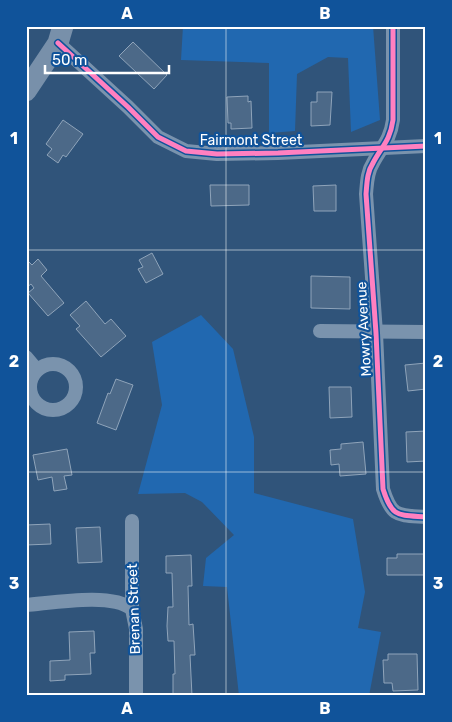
<svg xmlns="http://www.w3.org/2000/svg" width="452" height="722" font-family="Rubik,sans-serif">
<style>
.green{fill:#2168b0}
.building{fill:#4c6988;stroke:#8fa4ba}
.lines{fill:none;stroke-linecap:round;stroke-linejoin:round}
.street{stroke:#7a93ad;stroke-width:14}
.primary{stroke:#7890aa;stroke-width:21}
.cycleway-casing{stroke:#10539a;stroke-width:8}
.cycleway{stroke:#ff80c0;stroke-width:5}
.grid{fill:none;stroke:#fff;stroke-width:1;stroke-opacity:0.55}
.labels{text-anchor:middle;dominant-baseline:central;stroke-width:4.5;stroke-linejoin:round;paint-order:stroke}
.street-label{font-size:14px;fill:#fff;stroke:#10539a}
.neatline{fill:none;stroke:#fff;stroke-width:2}
.grid-label{font-size:16px;text-anchor:middle;font-weight:bold;fill:#fff}
</style>
<rect width="100%" height="100%" fill="#30547a"/>
<g class="green">
<path d="M183 26H373L380 120 351 132 348 58 328 57 297 74 295 131 269 133V63L181 60Z"/>
<path d="M201 315 233 349 254 437V493L353 519 365 592 358 628 381 632 369 696H239L227 587 203 586 206 558 234 535 202 502 185 493 138 494 162 405 152 342Z"/>
</g>
<g class="building">
<path d="M133 42 167 75 154 89 119 56Z"/>
<path d="M317 92H332L330 125 311 126V102H317Z"/>
<path d="M248 96V102L251 101 252 128 231 129V123H228L227 97Z"/>
<path d="M63 120 83 134 66 157 63 155 58 163 47 155 52 149 46 144Z"/>
<path d="M210 185H249V205L211 206Z"/>
<path d="M336 185V211H314L313 186Z"/>
<path d="M152 253 163 274 146 283 138 269 143 267 139 260Z"/>
<path d="M26 259 32 265 38 259 47 270 41 276 64 303 48 316 28 293 34 288 31 284 26 288Z"/>
<path d="M311 276 350 277V309L311 308Z"/>
<path d="M86 301 105 324 111 319 126 336 101 357 76 329 80 326 70 315Z"/>
<path d="M426 363V389L408 391 405 365Z"/>
<path d="M116 379 133 385 116 430 97 423 108 393 110 394Z"/>
<path d="M329 387H351L352 417 330 418Z"/>
<path d="M426 431V461L407 462 406 432Z"/>
<path d="M363 442 366 474 340 476 339 464 331 465 330 450 341 449V444Z"/>
<path d="M67 449 72 475 64 476 67 489 54 491 52 477 38 480 33 455Z"/>
<path d="M50 524 51 544 26 545V525Z"/>
<path d="M100 527 102 562 78 563 76 528Z"/>
<path d="M397 554H426V575H387V558H397Z"/>
<path d="M191 555 192 586H188L189 625 193 624 195 655H190L192 696H173V674H175L174 641H168L167 626 168 607H173L172 573H166V556Z"/>
<path d="M94 631 95 653H90L91 674 65 675V680L50 681V661L70 660 69 632Z"/>
<path d="M388 654H417L418 690 393 691 392 683H384L383 660H388Z"/>
</g>
<g class="lines">
<g class="street">
<path d="M393 26V120C390 141 382 146 373 163 367 172 367 183 366 194L376 333 383 489C392 518 398 515 426 517"/>
<path d="M58 43 128 107 158 137 186 151 217 154 278 153 426 146"/>
<path d="M320 331 426 332"/>
<path d="M26 357 37 370"/>
<circle cx="53" cy="387" r="23"/>
<path d="M132 521V609L136 629V696"/>
<path d="M26 605C52 603 112 592 132 609"/>
</g>
<path class="primary" d="M26 91 58 43 63 26"/>
<defs>
<g id="cycleway">
<path d="M393 26V120C390 141 382 146 373 163 367 172 367 183 366 194L376 333 383 489C392 518 398 515 426 517"/>
<path d="M58 43 128 107 158 137 186 151 217 154 278 153 426 146"/>
</g>
</defs>
<use href="#cycleway" class="cycleway-casing"/>
<use href="#cycleway" class="cycleway"/>
</g>
<path class="grid" d="M226 26V696M26 250H426M26 472H426"/>
<g class="labels">
<g class="street-label">
<text x="251" y="140">Fairmont Street</text>
<text transform="translate(364 329) rotate(-93)">Mowry Avenue</text>
<text transform="translate(134 609) rotate(-92)">Brenan Street</text>
</g>
</g>
<rect width="452" height="722" fill="none" stroke="#10539a" stroke-width="55"/>
<path d="M45 65v8h124v-8" fill="none" stroke="#ffffff" stroke-width="2.5"/>
<text x="52" y="65" font-size="15" fill="#ffffff" stroke="#10539a" stroke-width="4" paint-order="stroke">50 m</text>
<rect x="28" y="28" width="396" height="666" class="neatline"/>
<g class="grid-label">
<text x="127" y="19">A</text>
<text x="325" y="19">B</text>
<text x="14" y="144">1</text>
<text x="438" y="144">1</text>
<text x="14" y="367">2</text>
<text x="438" y="367">2</text>
<text x="14" y="589">3</text>
<text x="438" y="589">3</text>
<text x="127" y="714">A</text>
<text x="325" y="714">B</text>
</g>
</svg>
